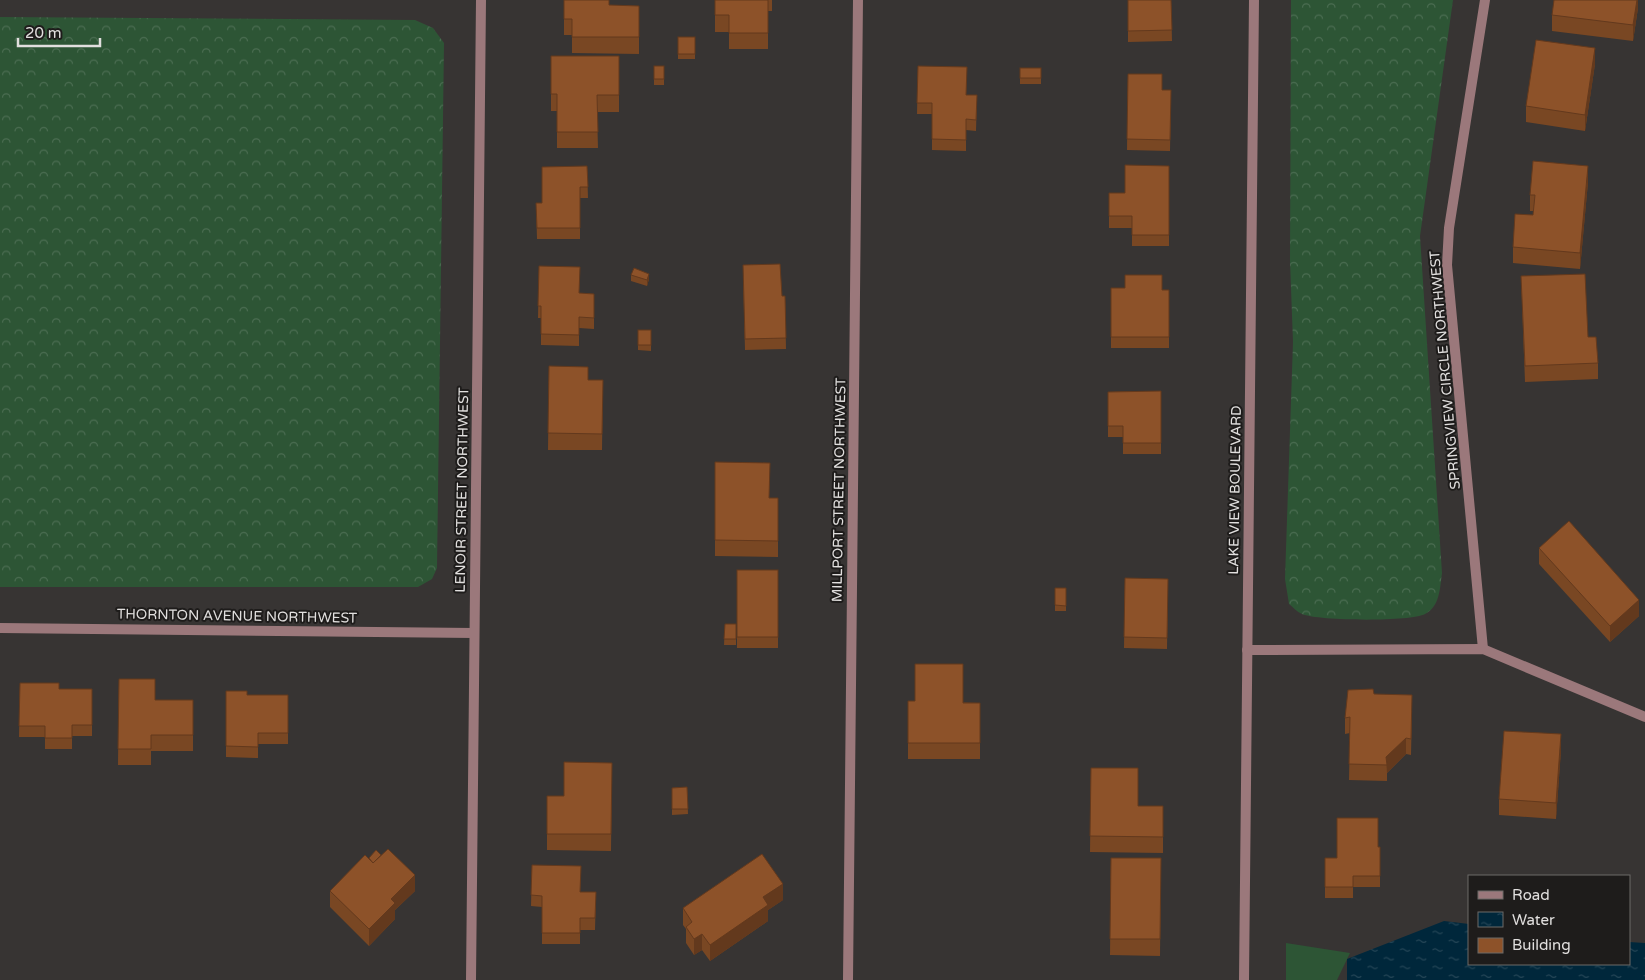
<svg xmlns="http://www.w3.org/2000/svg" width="1645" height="980" font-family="'Varela Round',sans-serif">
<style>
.green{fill:#2d5535}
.forest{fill:url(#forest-crowns)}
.water{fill:url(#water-ripples)}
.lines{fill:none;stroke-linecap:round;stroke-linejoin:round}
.minor{stroke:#9b787b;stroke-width:10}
.tertiary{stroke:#9b787b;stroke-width:10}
.wall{fill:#794723}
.shaded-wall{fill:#63391d}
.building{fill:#8d5229;stroke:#63391d}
.labels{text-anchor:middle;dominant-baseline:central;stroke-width:4;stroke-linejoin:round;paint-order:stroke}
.street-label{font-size:14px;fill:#e1dfde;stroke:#1e1c1b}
</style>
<defs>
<pattern id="forest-crowns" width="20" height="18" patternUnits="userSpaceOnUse" patternTransform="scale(1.25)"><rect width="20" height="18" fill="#2d5535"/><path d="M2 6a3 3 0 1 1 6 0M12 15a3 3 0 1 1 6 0" fill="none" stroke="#4b6d52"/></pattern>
<pattern id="water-ripples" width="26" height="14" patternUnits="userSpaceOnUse" patternTransform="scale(1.25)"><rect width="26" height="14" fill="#00273b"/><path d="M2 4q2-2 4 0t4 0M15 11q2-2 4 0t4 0" fill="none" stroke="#254657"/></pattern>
</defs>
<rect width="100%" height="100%" fill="#373433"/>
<path class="green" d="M1286 943 1350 953 1337 980H1286Z"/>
<g class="forest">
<path d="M1291 0H1453L1420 236 1442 573C1440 587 1440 607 1425 614 1410 622 1318 621 1302 614 1297 612 1293 607 1289 604L1285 579 1293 342 1290 261Z"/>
<path d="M0 17 415 20 433 28 444 43 437 568 432 579 418 587H0Z"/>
</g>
<path class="water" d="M1444 921 1469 924V964H1629V942L1645 943V980H1347V959Z"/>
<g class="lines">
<g class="minor">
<path d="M0 628 474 633"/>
<path d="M1483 649 1447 265 1449 228 1485 0"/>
<path d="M1247 650 1483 649 1645 717"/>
<path d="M471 980 481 0"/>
<path d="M848 980 858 0"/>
</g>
<path class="tertiary" d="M1244 980 1254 0"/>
</g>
<g class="wall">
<path d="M564 0 609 5 639 6V54L572 53V35H564Z"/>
<path d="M715 0H772V11H768V49H729V32H715Z"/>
<path d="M1128 0H1171L1172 41 1128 42Z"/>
<path d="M1638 0V8L1633 41 1552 31V15Z"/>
<rect x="678" y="37" width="17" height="22"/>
<path d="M551 56H619V112H597L598 148H557V111H551Z"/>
<path d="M1595 64 1585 131 1526 122V106Z"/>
<rect x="654" y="66" width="10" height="19"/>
<path d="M918 66 966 95H977L976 131 966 130V151L932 150V114H917Z"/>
<rect x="1020" y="68" width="21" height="16"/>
<path d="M1128 74 1162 90H1171L1170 151 1127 150Z"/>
<path d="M587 166 588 198H580V239H537L536 203H542Z"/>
<path d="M1169 166V246H1132V228H1109V193H1125Z"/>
<path d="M1588 182 1580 269 1513 263V247L1533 215 1534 211H1530V195Z"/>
<path d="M539 266 580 293 594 294V329L579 328V346L541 345V318H538Z"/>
<path d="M631 275 649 279 647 286 631 281Z"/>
<path d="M743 276 782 296H785L786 349 745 350Z"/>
<path d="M1521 276 1588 337 1598 363V379L1525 382Z"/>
<path d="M1111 288 1169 290V348H1111Z"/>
<path d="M638 330H651V351L638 350Z"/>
<path d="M549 366 588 380H603L602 450H548Z"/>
<path d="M1161 391V454H1123V437H1108V392Z"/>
<path d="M715 462 770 498H778V557L715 556Z"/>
<path d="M1539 548 1639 616 1610 642 1539 564Z"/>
<rect x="737" y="570" width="41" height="78"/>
<path d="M1125 578 1168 579 1167 649 1124 648Z"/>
<rect x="1055" y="588" width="11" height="23"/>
<path d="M725 624H736V645H724Z"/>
<path d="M119 679 155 700H193V751H151V765H118Z"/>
<path d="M20 683 59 689H92V736H72V749H45V737H19Z"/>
<path d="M226 691 247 695H288V744H258V758L226 757Z"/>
<path d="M1374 694 1412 711 1411 755 1406 754 1387 773V781L1349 780 1350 733 1345 734V718Z"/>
<path d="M908 701 980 703V759H908Z"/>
<path d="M1561 750 1556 819 1499 815V799Z"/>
<path d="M612 763 611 851 547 850V796H564Z"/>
<path d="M1091 768 1138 806H1163V853L1090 852Z"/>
<path d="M687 787 688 814 672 815V788Z"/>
<path d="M1378 847H1380V887H1353V898H1325V858H1337Z"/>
<path d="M369 858 415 891 395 910V919L369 946 330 907V891Z"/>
<path d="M1111 858H1161L1160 956 1110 955Z"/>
<path d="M532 865 580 892H596L595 930H580V944H542V907L531 906Z"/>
<path d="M783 900 768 910V921L710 961 702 950 694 955 686 943V929L683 925V908Z"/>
</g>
<g class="shaded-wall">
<path d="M1637 0H1638V8L1633 41V25Z"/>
<path d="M1595 48V64L1585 131V115Z"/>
<path d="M1588 166V182L1580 269V253Z"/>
<path d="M649 274V279L647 286V280Z"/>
<path d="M1639 600V616L1610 642V626Z"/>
<path d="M1561 734V750L1556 819V803Z"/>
<path d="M1406 738V754L1387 773 1386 757Z"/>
<path d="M415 875V891L395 910V919L369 946V929L391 899Z"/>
<path d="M783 884V900L768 910V921L710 961V945L763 897Z"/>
<path d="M702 934V950L694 955V939Z"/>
</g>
<g class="building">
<path d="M564 0H609V5L639 6V37H572V19H564Z"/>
<path d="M715 0H768V33H729V15H715Z"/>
<path d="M1128 0H1171L1172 30 1128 31Z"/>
<path d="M1554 0H1637L1633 25 1552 15Z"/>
<rect x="678" y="37" width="17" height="17"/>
<path d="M1536 40 1595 48 1585 115 1526 106Z"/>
<path d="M551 56H619V95H597L598 132H557V94H551Z"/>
<rect x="654" y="66" width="10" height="13"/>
<path d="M918 66 967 67 966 95H977L976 120 966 119V140L932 139V103H917Z"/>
<rect x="1020" y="68" width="21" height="10"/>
<path d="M1128 74H1162V90H1171L1170 140 1127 139Z"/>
<path d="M1533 161 1588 166 1580 253 1513 247 1515 214 1533 215 1535 195H1530Z"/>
<path d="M1125 165 1169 166V235H1132V216H1109V193H1125Z"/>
<path d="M587 166 588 187H580V228H537L536 203H542V167Z"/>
<path d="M780 264 782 296H785L786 338 745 339 743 265Z"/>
<path d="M539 266 580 267 579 293 594 294V318L579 317V335L541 334V306H538Z"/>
<path d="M634 268 649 274 647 280 631 275Z"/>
<path d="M1585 274 1588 337H1596L1598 363 1525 366 1521 276Z"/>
<path d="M1125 275H1162V290H1169V337H1111V288H1125Z"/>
<rect x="638" y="330" width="13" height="15"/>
<path d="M549 366 588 367V380H603L602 434 548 433Z"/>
<path d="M1161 391V443H1123V426H1108V392Z"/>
<path d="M715 462 770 463 769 498H778V541L715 540Z"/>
<path d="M1569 521 1639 600 1610 626 1539 548Z"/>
<rect x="737" y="570" width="41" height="67"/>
<path d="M1125 578 1168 579 1167 638 1124 637Z"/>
<path d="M1055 588H1066V606L1055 605Z"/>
<path d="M725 624H736V639H724Z"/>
<path d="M915 664H963V703H980V743H908V701H915Z"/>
<path d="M119 679H155V700H193V735H151V749H118Z"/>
<path d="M20 683H59V689H92V725H72V738H45V726H19Z"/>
<path d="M1373 689 1374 694 1412 695 1411 739 1406 738 1386 757 1387 765 1349 764 1350 717 1345 718 1348 690Z"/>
<path d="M226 691H247V695H288V733H258V747L226 746Z"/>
<path d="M1504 731 1561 734 1556 803 1499 799Z"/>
<path d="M564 762 612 763 611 834H547V796H564Z"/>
<path d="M1091 768H1138V806H1163V837L1090 836Z"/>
<path d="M687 787 688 809H672V788Z"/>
<path d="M1337 818H1378V847H1380V876H1353V887H1325V858H1337Z"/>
<path d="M388 849 415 875 391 899 395 903 369 929 330 891 365 855 373 863Z"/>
<path d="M376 850 381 855 373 863 369 858Z"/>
<path d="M762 854 783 884 763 897 768 905 710 945 702 934 694 939 686 927 692 922 683 908Z"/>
<path d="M1111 858H1161L1160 939H1110Z"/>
<path d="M532 865 581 866 580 892H596L595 918H580V933H542V896L531 895Z"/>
</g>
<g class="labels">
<g class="street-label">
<text transform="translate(1445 370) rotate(-95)">SPRINGVIEW CIRCLE NORTHWEST</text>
<text transform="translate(462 490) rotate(-89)">LENOIR STREET NORTHWEST</text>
<text transform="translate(839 490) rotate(-89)">MILLPORT STREET NORTHWEST</text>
<text transform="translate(1235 490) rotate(-89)">LAKE VIEW BOULEVARD</text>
<text transform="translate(237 616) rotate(1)">THORNTON AVENUE NORTHWEST</text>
</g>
</g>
<rect x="1468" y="875" width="162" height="90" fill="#1e1c1b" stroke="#6c6a69"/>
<rect x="1478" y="891" width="25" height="8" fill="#9b787b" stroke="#6c6a69"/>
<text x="1512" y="900" font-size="15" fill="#e1dfde">Road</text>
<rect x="1478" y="912" width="25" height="15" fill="url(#water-ripples)" stroke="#6c6a69"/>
<text x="1512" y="925" font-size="15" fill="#e1dfde">Water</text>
<rect x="1478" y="938" width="25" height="15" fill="#8d5229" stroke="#6c6a69"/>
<text x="1512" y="950" font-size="15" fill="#e1dfde">Building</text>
<path d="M18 38v8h82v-8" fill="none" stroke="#e1dfde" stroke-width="2.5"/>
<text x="25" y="38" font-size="15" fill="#e1dfde" stroke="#1e1c1b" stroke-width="4" paint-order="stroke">20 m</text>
</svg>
